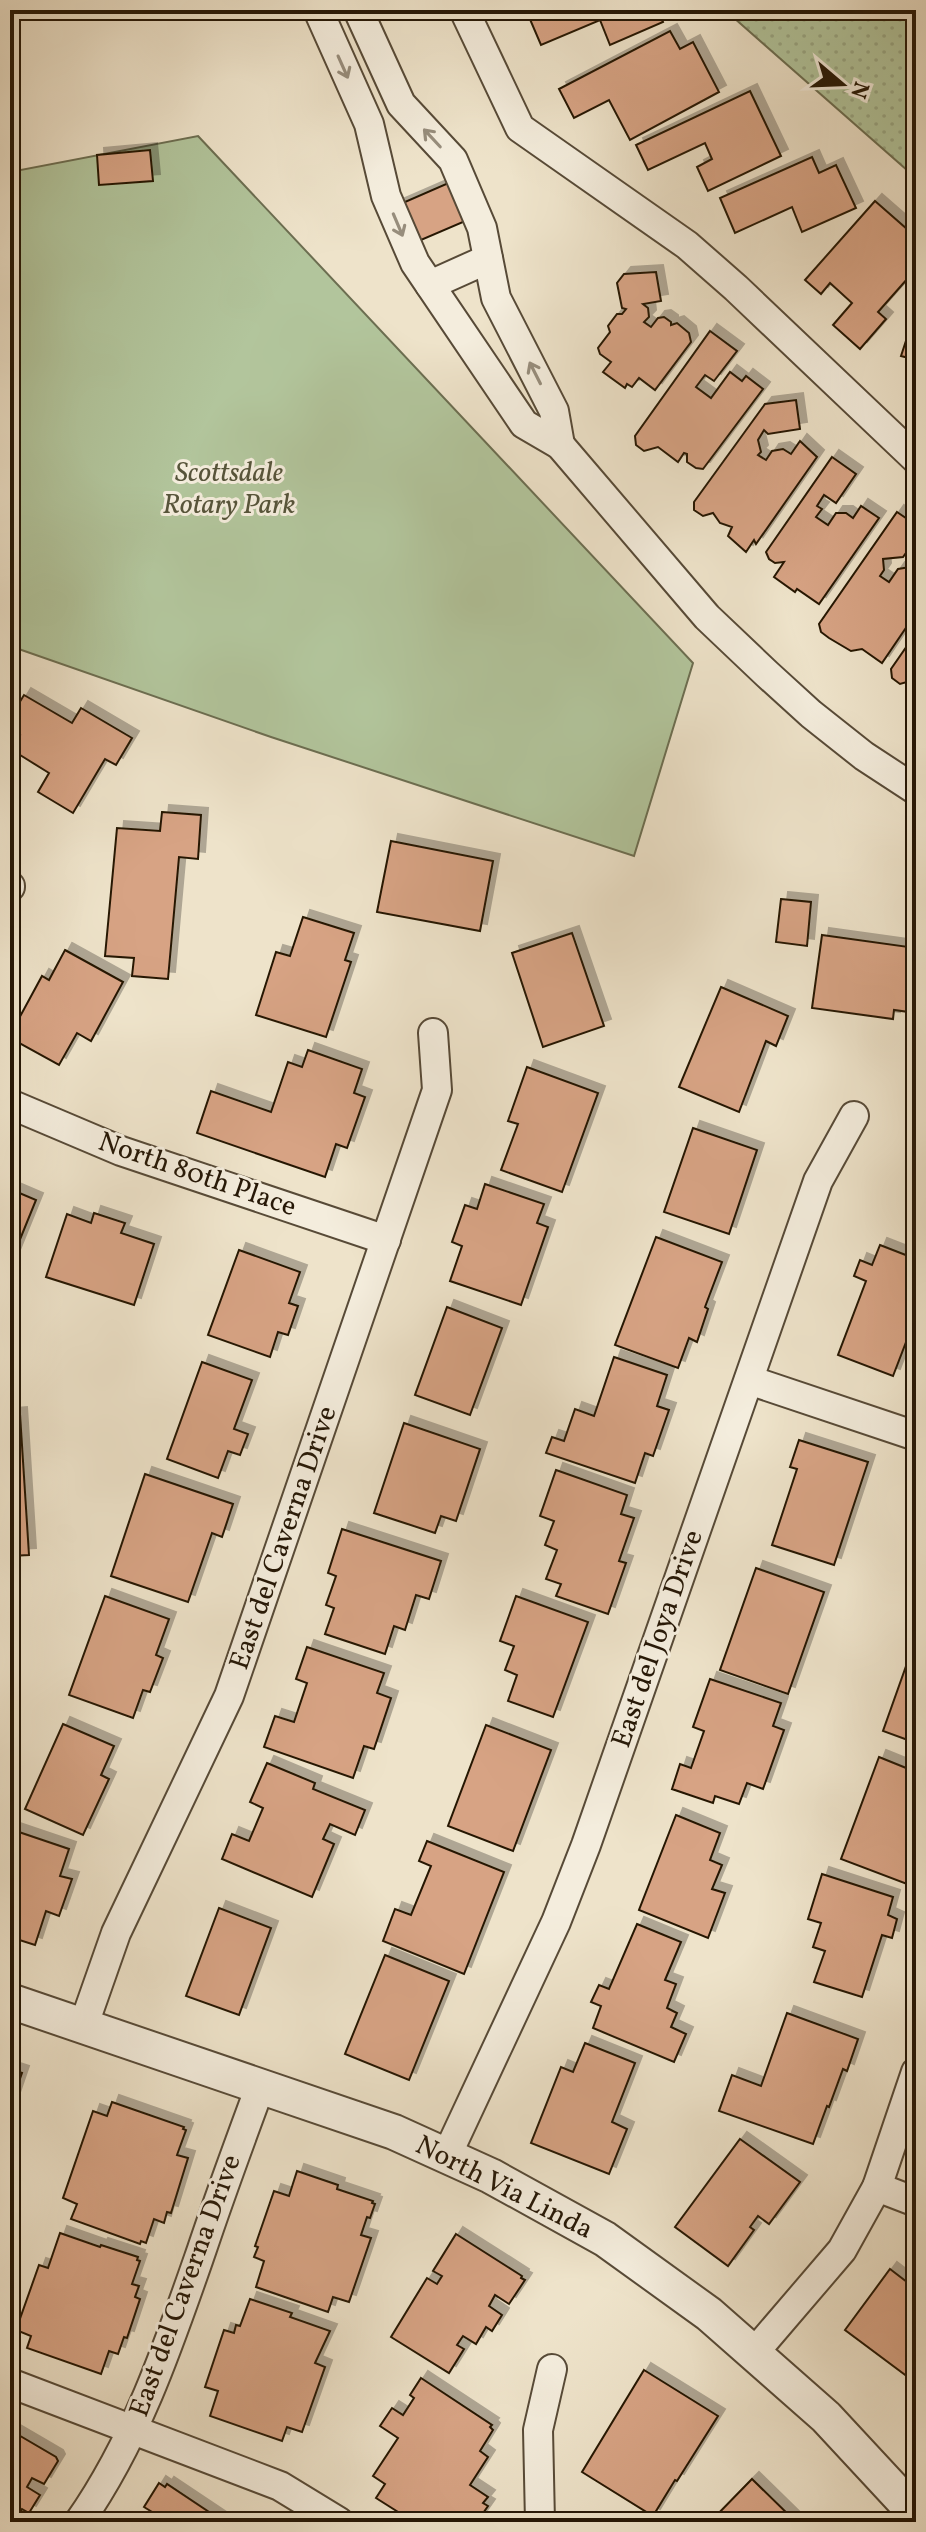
<svg xmlns="http://www.w3.org/2000/svg" width="926" height="2532" font-family="Vollkorn,serif">
<style>
.grass{fill:url(#grass-dots);stroke:#6c6e51;stroke-width:2}
.park{fill:#b2c59c;stroke:#6c6e51;stroke-width:2}
.building{fill:#d7a384;stroke:#251706;stroke-width:2;filter:url(#shadow)}
.lines{fill:none;stroke-linecap:round;stroke-linejoin:round}
.minor-casing{stroke:#574a37;stroke-width:32}
.tertiary-casing{stroke:#574a37;stroke-width:38}
.minor{stroke:#f4eddd;stroke-width:28}
.tertiary{stroke:#f4eddd;stroke-width:34}
.oneway{stroke:#978d7c}
.labels{text-anchor:middle;dominant-baseline:central;stroke-width:6;stroke-linejoin:round;paint-order:stroke}
.park-label{font-size:28px;font-style:italic;fill:#56543a;stroke:#f4eddd}
.street-label{font-size:28px;fill:#251706;stroke:#f4eddd}
</style>
<defs>
<pattern id="grass-dots" width="8" height="8" patternUnits="userSpaceOnUse" patternTransform="scale(2)"><rect width="8" height="8" fill="#b2c59c"/><path d="M2 2h.1M6 6h.1" fill="none" stroke="#99a885" stroke-width="1.8" stroke-linecap="round"/></pattern>
<filter id="shadow"><feDropShadow dx="7" dy="-7" stdDeviation="0" flood-color="#0004"/></filter>
</defs>
<rect width="100%" height="100%" fill="#eee3ca"/>
<filter id="stains"><feTurbulence type="fractalNoise" baseFrequency=".0025" numOctaves="4"/><feColorMatrix values="0 0 0 0 .2 0 0 0 0 .09 0 0 0 0 .02 0 0 0 .5 -.17"/></filter>
<radialGradient id="worn" r=".72"><stop offset=".6" stop-color="#630" stop-opacity="0"/><stop offset="1" stop-color="#630" stop-opacity=".3"/></radialGradient>
<path class="grass" d="M725 10H916V178Z"/>
<path class="park" d="M198 136 693 663 634 856 271 737 10 646V172Z"/>
<g class="building">
<path d="M526 10H658L663 22 610 45 600 20 541 45Z"/>
<path d="M670 31 680 49 693 42 719 92 630 140 609 100 574 118 559 89Z"/>
<path d="M750 91 781 156 708 191 697 167 712 159 705 143 648 170 636 145Z"/>
<path d="M150 150 153 181 99 185 97 155Z"/>
<path d="M812 157 819 173 836 165 856 208 802 232 792 207 735 233 720 198Z"/>
<path d="M453 181 470 219 414 243 398 205Z"/>
<path d="M875 201 916 237 908 248 916 255V269L878 312 886 319 860 349 833 325 852 303 830 283 821 294 805 280Z"/>
<path d="M656 272 661 301 643 304 648 308 649 317 644 322 651 327 658 318 664 317 671 322V325L677 323 689 333 691 342 655 390 639 378 632 387 627 384 625 388 603 372 611 362 600 354 598 348 610 332 608 326 617 314H622L626 309 622 308 617 283 624 274Z"/>
<path d="M916 310V360L901 356Z"/>
<path d="M710 331 737 351 714 381 705 375 696 387 711 398 730 372 742 381 746 376 763 389 703 469 696 468 687 462V454L684 453 678 462 658 447 644 451 636 445 635 436Z"/>
<path d="M796 400 800 429 768 434 764 430 758 440 761 452 758 455 766 460 772 451 783 449 791 454 800 441 817 457 756 544 754 540 746 552 728 536 732 527 720 523 713 513 703 516 694 510V502L765 404Z"/>
<path d="M832 457 856 474 836 503 824 495 817 506 822 509 816 517 828 525 836 513H846L853 518 861 506 879 518 819 604 797 589 795 592 774 577 784 562 775 563 769 559 766 552Z"/>
<path d="M897 512 916 525V539L903 557 883 559 884 570 880 576 889 582 898 569 910 567 916 571V613L882 663 862 649 851 651 829 638 821 632 819 624Z"/>
<path d="M916 633V685L910 681 900 684 892 678 891 669Z"/>
<path d="M24 695 72 723 81 708 132 738 116 765 105 759 73 813 38 792 49 773 12 750 20 735 10 729V718Z"/>
<path d="M162 812 201 815 198 859 179 857 168 979 132 976 134 958 105 956 117 828 160 831Z"/>
<path d="M391 841 493 861 480 931 377 912Z"/>
<path d="M781 899 811 902 807 946 776 942Z"/>
<path d="M303 917 354 933 345 960 351 962 326 1037 256 1015 276 952 290 956Z"/>
<path d="M572 933 604 1026 543 1047 512 953Z"/>
<path d="M822 935 916 948V1013L894 1010 893 1019 812 1008Z"/>
<path d="M65 950 123 982 91 1041 77 1033 59 1065 10 1038V1035L42 976 49 980Z"/>
<path d="M721 987 788 1016 776 1046 766 1041 739 1112 679 1087Z"/>
<path d="M308 1050 362 1069 354 1093 365 1097 347 1148 336 1144 325 1177 197 1133 211 1091 271 1112 288 1062 302 1067Z"/>
<path d="M527 1067 598 1093 562 1192 501 1170 518 1124 508 1121Z"/>
<path d="M693 1128 757 1150 729 1234 664 1212Z"/>
<path d="M485 1184 544 1204 537 1223 548 1227 521 1305 450 1281 462 1246 452 1242 465 1205 477 1209Z"/>
<path d="M10 1189 36 1200 10 1264Z"/>
<path d="M94 1213 125 1223 121 1233 154 1244 134 1305 46 1277 67 1214 91 1223Z"/>
<path d="M916 1215V1233L909 1230Z"/>
<path d="M656 1237 722 1262 705 1307 708 1309 697 1342 689 1338 678 1368 615 1345Z"/>
<path d="M880 1245 916 1259V1316L893 1376 838 1355 866 1281 854 1276 860 1260 872 1265Z"/>
<path d="M239 1250 300 1272 289 1303 298 1306 288 1335 278 1332 270 1357 208 1335Z"/>
<path d="M447 1307 502 1328 470 1415 415 1395Z"/>
<path d="M614 1357 667 1375 657 1406 669 1410 653 1456 645 1453 635 1483 546 1453 552 1437 564 1441 575 1409 594 1416Z"/>
<path d="M202 1362 252 1380 234 1429 248 1434 240 1455 228 1451 218 1478 167 1459Z"/>
<path d="M20 1414 29 1555 10 1556V1415Z"/>
<path d="M404 1423 480 1449 456 1521 441 1516 435 1533 374 1513Z"/>
<path d="M799 1440 868 1462 834 1565 772 1545 797 1469 790 1467Z"/>
<path d="M556 1470 627 1495 621 1514 634 1518 619 1561 626 1563 608 1614 556 1596 561 1584 546 1579 557 1550 545 1545 554 1521 540 1516Z"/>
<path d="M145 1474 233 1504 222 1537 212 1533 188 1602 111 1576Z"/>
<path d="M342 1529 441 1561 429 1599 416 1595 405 1630 394 1626 385 1654 325 1634 334 1608 326 1605 336 1576 328 1573Z"/>
<path d="M756 1568 824 1592 788 1694 720 1670Z"/>
<path d="M105 1596 169 1619 156 1655 163 1658 150 1692 143 1690 133 1718 69 1695Z"/>
<path d="M516 1596 588 1622 553 1717 508 1701 517 1675 505 1670 514 1646 500 1641Z"/>
<path d="M916 1638V1743L883 1731Z"/>
<path d="M307 1647 384 1673 377 1693 391 1698 374 1749 364 1746 353 1778 264 1747 275 1716 294 1722 307 1683 296 1679Z"/>
<path d="M710 1679 781 1703 773 1726 784 1730 763 1789 747 1783 739 1804 715 1796 713 1803 672 1789 680 1764 691 1768 704 1731 693 1727Z"/>
<path d="M63 1724 114 1746 101 1775 109 1779 83 1835 25 1809Z"/>
<path d="M486 1725 551 1750 513 1851 448 1826Z"/>
<path d="M879 1757 916 1772V1860L907 1884 841 1859Z"/>
<path d="M267 1763 315 1783 313 1789 365 1810 355 1835 330 1824 323 1839 334 1844 312 1897 222 1859 232 1834 249 1841 263 1808 250 1802Z"/>
<path d="M676 1815 720 1833 710 1860 722 1865 712 1889 725 1893 708 1938 639 1910Z"/>
<path d="M10 1829 69 1849 60 1876 72 1879 59 1916 46 1911 35 1945 10 1937Z"/>
<path d="M427 1841 504 1872 464 1974 383 1941 395 1909 411 1915 431 1866 419 1861Z"/>
<path d="M822 1874 893 1897 888 1915 897 1919 892 1938 882 1935 862 1997 814 1982 825 1951 813 1947 821 1923 808 1919Z"/>
<path d="M219 1908 271 1928 239 2015 186 1996Z"/>
<path d="M637 1924 681 1942 665 1980 676 1984 667 2008 677 2013 671 2027 686 2034 674 2062 593 2028 601 2006 591 2002 599 1985 609 1989Z"/>
<path d="M385 1955 449 1981 409 2080 345 2054Z"/>
<path d="M787 2013 858 2039 847 2071 843 2069 829 2107 827 2106 813 2144 719 2111 732 2075 761 2086Z"/>
<path d="M585 2043 635 2063 612 2122 627 2129 609 2174 531 2143 561 2067 573 2072Z"/>
<path d="M10 2069 22 2073 10 2108Z"/>
<path d="M112 2102 184 2127 183 2129 186 2130 177 2155 188 2158 171 2213 167 2212 164 2223 154 2219 146 2243 141 2241 140 2244 71 2219 77 2204 63 2198 93 2111 107 2116Z"/>
<path d="M740 2139 800 2182 769 2224 758 2216 750 2227 754 2230 728 2266 675 2227Z"/>
<path d="M297 2171 338 2185 337 2189 373 2201 372 2203 375 2204 370 2218 367 2217 361 2235 371 2238 349 2302 333 2297 328 2312 256 2287 264 2261 254 2257 258 2247 255 2246 274 2191 289 2196Z"/>
<path d="M60 2233 100 2247 101 2245 138 2257 137 2260 140 2261 132 2284 139 2286 135 2297 140 2299 127 2338 124 2337 118 2354 109 2351 101 2374 27 2348 31 2336 16 2330 39 2265 48 2268Z"/>
<path d="M456 2234 522 2276 521 2278 525 2280 509 2304 495 2295 489 2306 502 2315 492 2331 486 2327 476 2344 463 2336 457 2345 464 2349 449 2373 391 2337 427 2278 437 2284 442 2276 433 2271Z"/>
<path d="M890 2269 916 2289V2383L845 2330Z"/>
<path d="M250 2299 292 2313 290 2317 330 2331 315 2363 325 2367 302 2432 287 2427 282 2441 210 2416 218 2391 205 2387 224 2330 234 2333 236 2325 240 2326Z"/>
<path d="M644 2370 718 2416 677 2481 675 2480 653 2516 582 2472Z"/>
<path d="M421 2378 492 2425 490 2427 493 2430 480 2451 488 2457 470 2485 488 2497 483 2503 488 2506 479 2519 474 2516 470 2522H414L376 2498 385 2484 373 2476 398 2438 380 2426 392 2408 403 2415 414 2398 410 2395Z"/>
<path d="M10 2430 56 2457 58 2461 44 2484 32 2478 27 2487 40 2495 29 2513 22 2509 14 2522 10 2521Z"/>
<path d="M752 2479 796 2522H710Z"/>
<path d="M159 2483 165 2487 167 2484 224 2522H152L157 2515 144 2507Z"/>
</g>
<g class="lines">
<defs>
<g id="minor">
<path d="M318 10 369 124 386 196 415 263 524 424 560 445 707 617 767 674 811 714 864 756 916 790"/>
<path d="M358 10 401 104 453 160 482 228 496 298 554 411 560 445"/>
<path d="M464 10 520 128 687 245 736 288 916 459"/>
<path d="M430 285 488 259"/>
<path d="M10 887V886"/>
<path d="M10 1104 121 1151 386 1240"/>
<path d="M749 1380 916 1436"/>
<path d="M83 2027 116 1933 229 1696 437 1090 433 1033"/>
<path d="M447 2155 556 1922 586 1845 818 1181 854 1116"/>
<path d="M877 2187 916 2202"/>
<path d="M753 2354 842 2250 877 2187 916 2072"/>
<path d="M10 2383 280 2486 339 2522"/>
<path d="M79 2522C137 2439 169 2344 202 2249 220 2195 240 2141 260 2087"/>
<path d="M540 2522 538 2430 552 2369"/>
</g>
<path id="tertiary" d="M10 2001 394 2132 491 2176 605 2239 709 2314 826 2417 916 2514"/>
</defs>
<use href="#minor" class="minor-casing"/>
<use href="#tertiary" class="tertiary-casing"/>
<use href="#minor" class="minor"/>
<use href="#tertiary" class="tertiary"/>
</g>
<defs><path id="oneway-shaft" d="M-6 0H5M1.5-3L5.5 0L1.5 3" fill="none" stroke-width="1.6" stroke-linecap="round" stroke-linejoin="round" transform="scale(2)"/></defs>
<g class="oneway">
<use href="#oneway-shaft" transform="translate(343 67) rotate(66)"/>
<use href="#oneway-shaft" transform="translate(432 138) rotate(-133)"/>
<use href="#oneway-shaft" transform="translate(398 225) rotate(67)"/>
<use href="#oneway-shaft" transform="translate(535 373) rotate(-117)"/>
</g>
<g class="labels">
<g class="park-label">
<text x="229" y="473">Scottsdale<tspan x="229" dy="32">Rotary Park</tspan></text>
</g>
<g class="street-label">
<text transform="translate(197 1175) rotate(19)">North 80th Place</text>
<text transform="translate(284 1538) rotate(-71)">East del Caverna Drive</text>
<text transform="translate(658 1639) rotate(-71)">East del Joya Drive</text>
<text transform="translate(504 2188) rotate(27)">North Via Linda</text>
<text transform="translate(186 2286) rotate(-70)">East del Caverna Drive</text>
</g>
</g>
<rect width="926" height="2532" fill="none" stroke="#eee3ca" stroke-width="40"/>
<rect x="12" y="12" width="902" height="2508" fill="none" stroke="#251706" stroke-width="4"/>
<rect x="20" y="20" width="886" height="2492" fill="none" stroke="#251706" stroke-width="2"/>
<g transform="translate(842 84) rotate(109)" stroke="#f4eddd" stroke-width="6" paint-order="stroke">
<path d="M0-6L14 30L0 20L-14 30Z" fill="#251706"/>
<text y="-12" font-size="22" font-weight="bold" text-anchor="middle" fill="#251706">N</text>
</g>
<rect width="100%" height="100%" filter="url(#stains)"/>
<rect width="100%" height="100%" fill="url(#worn)"/>
</svg>
